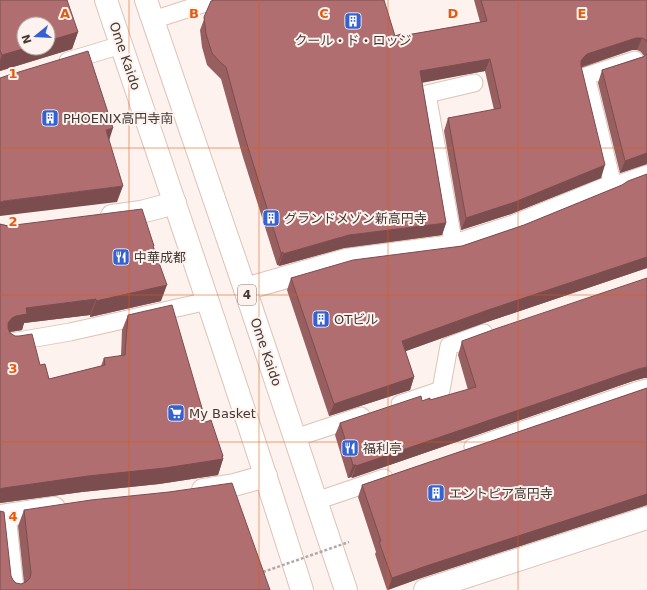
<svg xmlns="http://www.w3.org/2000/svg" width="647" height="590" font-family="'DejaVu Sans','Noto Sans JP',sans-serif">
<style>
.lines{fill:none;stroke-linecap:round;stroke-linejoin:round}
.service-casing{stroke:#ddc3b8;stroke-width:19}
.minor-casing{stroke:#ddc3b8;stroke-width:24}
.primary-casing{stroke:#ddc3b8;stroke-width:24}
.service{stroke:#fff;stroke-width:17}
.minor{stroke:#fff;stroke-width:22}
.primary{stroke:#fff;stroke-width:22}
.path-bridge{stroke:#b4a9a4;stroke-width:2.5;stroke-dasharray:3 2;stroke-linecap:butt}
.wall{fill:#985f61}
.shaded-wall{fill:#7c4d4f}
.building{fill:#b16e71;stroke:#7c4d4f}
.grid{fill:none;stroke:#e8590c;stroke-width:1;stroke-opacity:0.55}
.labels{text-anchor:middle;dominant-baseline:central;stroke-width:4;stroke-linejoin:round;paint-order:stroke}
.shield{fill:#fdf2ed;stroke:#7b706c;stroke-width:1}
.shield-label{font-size:12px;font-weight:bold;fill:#433834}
.poi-label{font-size:13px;fill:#433834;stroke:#fdf2ed;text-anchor:start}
.street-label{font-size:13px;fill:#433834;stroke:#fdf2ed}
.grid-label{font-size:13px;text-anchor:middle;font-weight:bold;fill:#e8590c;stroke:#fdf2ed;stroke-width:4;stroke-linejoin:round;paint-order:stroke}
</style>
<rect width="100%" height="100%" fill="#fdf2ed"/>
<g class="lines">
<defs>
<g id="service">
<path d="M153 20 215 0"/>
<path d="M635 60 586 76 613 186 647 174"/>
<path d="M68 61 121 45"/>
<path d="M454 246 427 94 474 83"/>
<path d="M12 342 70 332 208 301"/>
<path d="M400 404 441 390 449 346 484 333"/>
<path d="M295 438 361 416"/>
<path d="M473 447 636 391 647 388"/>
<path d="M316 501 384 478"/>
<path d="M7 515 15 590"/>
</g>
<g id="minor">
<path d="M112 216 141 212 175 203"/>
<path d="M245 289 346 260 454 246 515 226 613 186"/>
<path d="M203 490 234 485 266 476"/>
<path d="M0 516 54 508"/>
<path d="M425 590 647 518"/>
</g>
<g id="primary">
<path d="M106 0C172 196 240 392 302 590"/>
<path d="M146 0 245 289 346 590"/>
</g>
</defs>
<use href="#service" class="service-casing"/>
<use href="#minor" class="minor-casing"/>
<use href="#primary" class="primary-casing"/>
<use href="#service" class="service"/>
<use href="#minor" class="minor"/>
<use href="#primary" class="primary"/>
<path class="path-bridge" d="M263 572 349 542"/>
</g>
<g class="wall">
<path d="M0 0 78 32 72 49 0 71Z"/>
<path d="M474 0H647V164L620 173 598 83 602 70 644 56 641 52 637 50H632L581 68 601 178 511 214 461 230 444 131 448 118 494 110 485 71 422 82 446 223 442 235 344 248 279 266 278 265H277L242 154 221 79 207 65 202 47 200 30 211 1 395 36H401L480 22Z"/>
<path d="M647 174V268L644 269 484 323 405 351 414 377 410 390 329 416 287 290 291 278 462 246 524 225 622 185Z"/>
<path d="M0 224 154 247 161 301 90 317V315L24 323 22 330 10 332 40 365 49 379 101 366 104 358 121 356 122 330 128 315 206 422 223 459 218 475 159 484 82 492 0 503Z"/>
<path d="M462 341 644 378 633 381 352 478 351 477 348 478 335 435 340 423 422 401 430 400 468 390 458 355Z"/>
<path d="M647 388V505L421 578 387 590 375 554 376 552 358 497 362 485Z"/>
<path d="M24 510 270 590H0L11 576 13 580 16 583 21 584 24 583 18 526Z"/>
</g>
<g class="shaded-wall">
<path d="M78 32 72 49 0 71V61L2 55 26 48H48V41Z"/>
<path d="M636 38H642L637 50H632L583 66 579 69 581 61 584 57 587 54Z"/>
<path d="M490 59 485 71 416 84 420 71Z"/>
<path d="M113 128 108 144 106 130Z"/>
<path d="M647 153V164L620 173 625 161Z"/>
<path d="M605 165 601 178 511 214 461 230 466 218Z"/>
<path d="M123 186 117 202 0 216V202L4 201Z"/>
<path d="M446 223 442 235 344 248 279 266 283 254 349 235Z"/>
<path d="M283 252 278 265H277L281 253Z"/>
<path d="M647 257V268L644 269 484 323 398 354 402 341 488 310Z"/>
<path d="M167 285 161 301 90 317 96 301Z"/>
<path d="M96 299 90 315 24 323 22 330 10 332 3 339 8 323 12 318 26 308Z"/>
<path d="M647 367V378H644L633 381 352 478 356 466 638 369Z"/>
<path d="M414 377 410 390 329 416 334 404Z"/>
<path d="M223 456 222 459H223L218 475 159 484 82 492 0 503V489L4 488Z"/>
<path d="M353 465H356L351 477 348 478Z"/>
<path d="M647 494V505L421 578 388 590 392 578 426 566Z"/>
</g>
<g class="building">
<path d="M0 0H67L78 32 48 41V24H24V48H26L2 55 0 50Z"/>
<path d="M214 0H384L395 36 401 34V36L487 21 481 0H647V42L646 40 642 38H636L587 54 584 57 581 61V66L605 165 515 202 466 218 448 118 501 108 490 59 420 71 446 223 349 235 283 254V252L281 253 246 141 226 67 220 62 212 53 206 34 204 17 211 1Z"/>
<path d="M88 51 113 128 106 130 123 186 4 201 0 202V78L9 75Z"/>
<path d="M647 54V153L625 161 602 70 643 57Z"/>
<path d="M647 174V257L488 310 402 341 414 377 334 404 291 278 353 260 462 246 524 225 622 185 628 181Z"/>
<path d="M142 209 154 246H153L167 285 96 301V299L26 308 27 314 16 316 12 318 8 323V328L10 333 15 336H19L32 334 40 365 45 364 49 379 105 365 104 358 125 355 128 315 172 305 206 422 211 420 223 456H222L223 459 165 468 88 476 4 488 0 489V224L7 226Z"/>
<path d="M647 278V367L638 369 356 466V465H353L340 423 421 396 422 401 430 398V400L476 387 462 343V341L495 329Z"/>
<path d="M647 388V494L426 566 392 578 379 542 381 541 362 485Z"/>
<path d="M232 483 270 590H0V511L4 512 11 576 13 580 16 583 21 584 26 582 30 578 31 573 24 510 91 500 169 492Z"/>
</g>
<path class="grid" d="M129 0V590M259 0V590M388 0V590M518 0V590M0 148H647M0 295H647M0 442H647"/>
<defs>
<symbol id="building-square" viewBox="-11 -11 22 22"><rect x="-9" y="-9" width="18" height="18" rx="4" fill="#3562d2" stroke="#fdf2ed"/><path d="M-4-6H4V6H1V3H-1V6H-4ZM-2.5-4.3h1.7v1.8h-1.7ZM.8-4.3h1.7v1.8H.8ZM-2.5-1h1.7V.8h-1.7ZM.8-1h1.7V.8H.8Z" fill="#fff"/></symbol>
<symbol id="restaurant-square" viewBox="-11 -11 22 22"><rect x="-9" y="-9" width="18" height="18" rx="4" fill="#3562d2" stroke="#fdf2ed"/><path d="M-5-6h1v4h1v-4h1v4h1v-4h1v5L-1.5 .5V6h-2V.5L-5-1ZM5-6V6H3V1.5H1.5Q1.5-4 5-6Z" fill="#fff"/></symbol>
<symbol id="supermarket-square" viewBox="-11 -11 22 22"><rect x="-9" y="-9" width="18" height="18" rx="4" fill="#3562d2" stroke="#fdf2ed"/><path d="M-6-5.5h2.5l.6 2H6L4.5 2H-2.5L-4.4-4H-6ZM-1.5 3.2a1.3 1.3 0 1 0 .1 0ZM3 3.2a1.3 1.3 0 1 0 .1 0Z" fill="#fff"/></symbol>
</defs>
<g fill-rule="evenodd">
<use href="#building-square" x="343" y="11" width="20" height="20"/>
<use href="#building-square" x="40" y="108" width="20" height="20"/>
<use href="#building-square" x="261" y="208" width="20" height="20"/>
<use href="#restaurant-square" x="111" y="247" width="20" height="20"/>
<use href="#building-square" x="311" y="309" width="20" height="20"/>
<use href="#supermarket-square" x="166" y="403" width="20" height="20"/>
<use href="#restaurant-square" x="340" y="438" width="20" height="20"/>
<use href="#building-square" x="426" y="483" width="20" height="20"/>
</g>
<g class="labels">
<rect class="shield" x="238" y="285" width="18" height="20" rx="3"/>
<g class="shield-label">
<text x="247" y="295">4</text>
</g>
<g class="poi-label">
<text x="353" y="40" text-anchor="middle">クール・ド・ロッジ</text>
<text x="63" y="118">PHOENIX高円寺南</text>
<text x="284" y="218">グランドメゾン新高円寺</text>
<text x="134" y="257">中華成都</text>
<text x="334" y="319">OTビル</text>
<text x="189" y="413">My Basket</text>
<text x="363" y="448">福利亭</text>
<text x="449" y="493">エントピア高円寺</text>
</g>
<g class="street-label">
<text transform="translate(125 56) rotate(71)">Ome Kaido</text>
<text transform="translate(266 352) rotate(71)">Ome Kaido</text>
</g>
</g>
<g class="grid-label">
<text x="65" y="18">A</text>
<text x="194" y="18">B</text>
<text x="324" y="18">C</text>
<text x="453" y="18">D</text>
<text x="582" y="18">E</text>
<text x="13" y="78">1</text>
<text x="13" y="226">2</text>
<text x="13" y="373">3</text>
<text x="13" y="521">4</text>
</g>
<g transform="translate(36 36) rotate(252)"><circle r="19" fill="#fdf2ed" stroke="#b3a8a3"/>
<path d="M0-3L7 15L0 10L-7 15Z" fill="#3562d2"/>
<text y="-6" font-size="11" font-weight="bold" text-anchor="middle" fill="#433834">N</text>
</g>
</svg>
